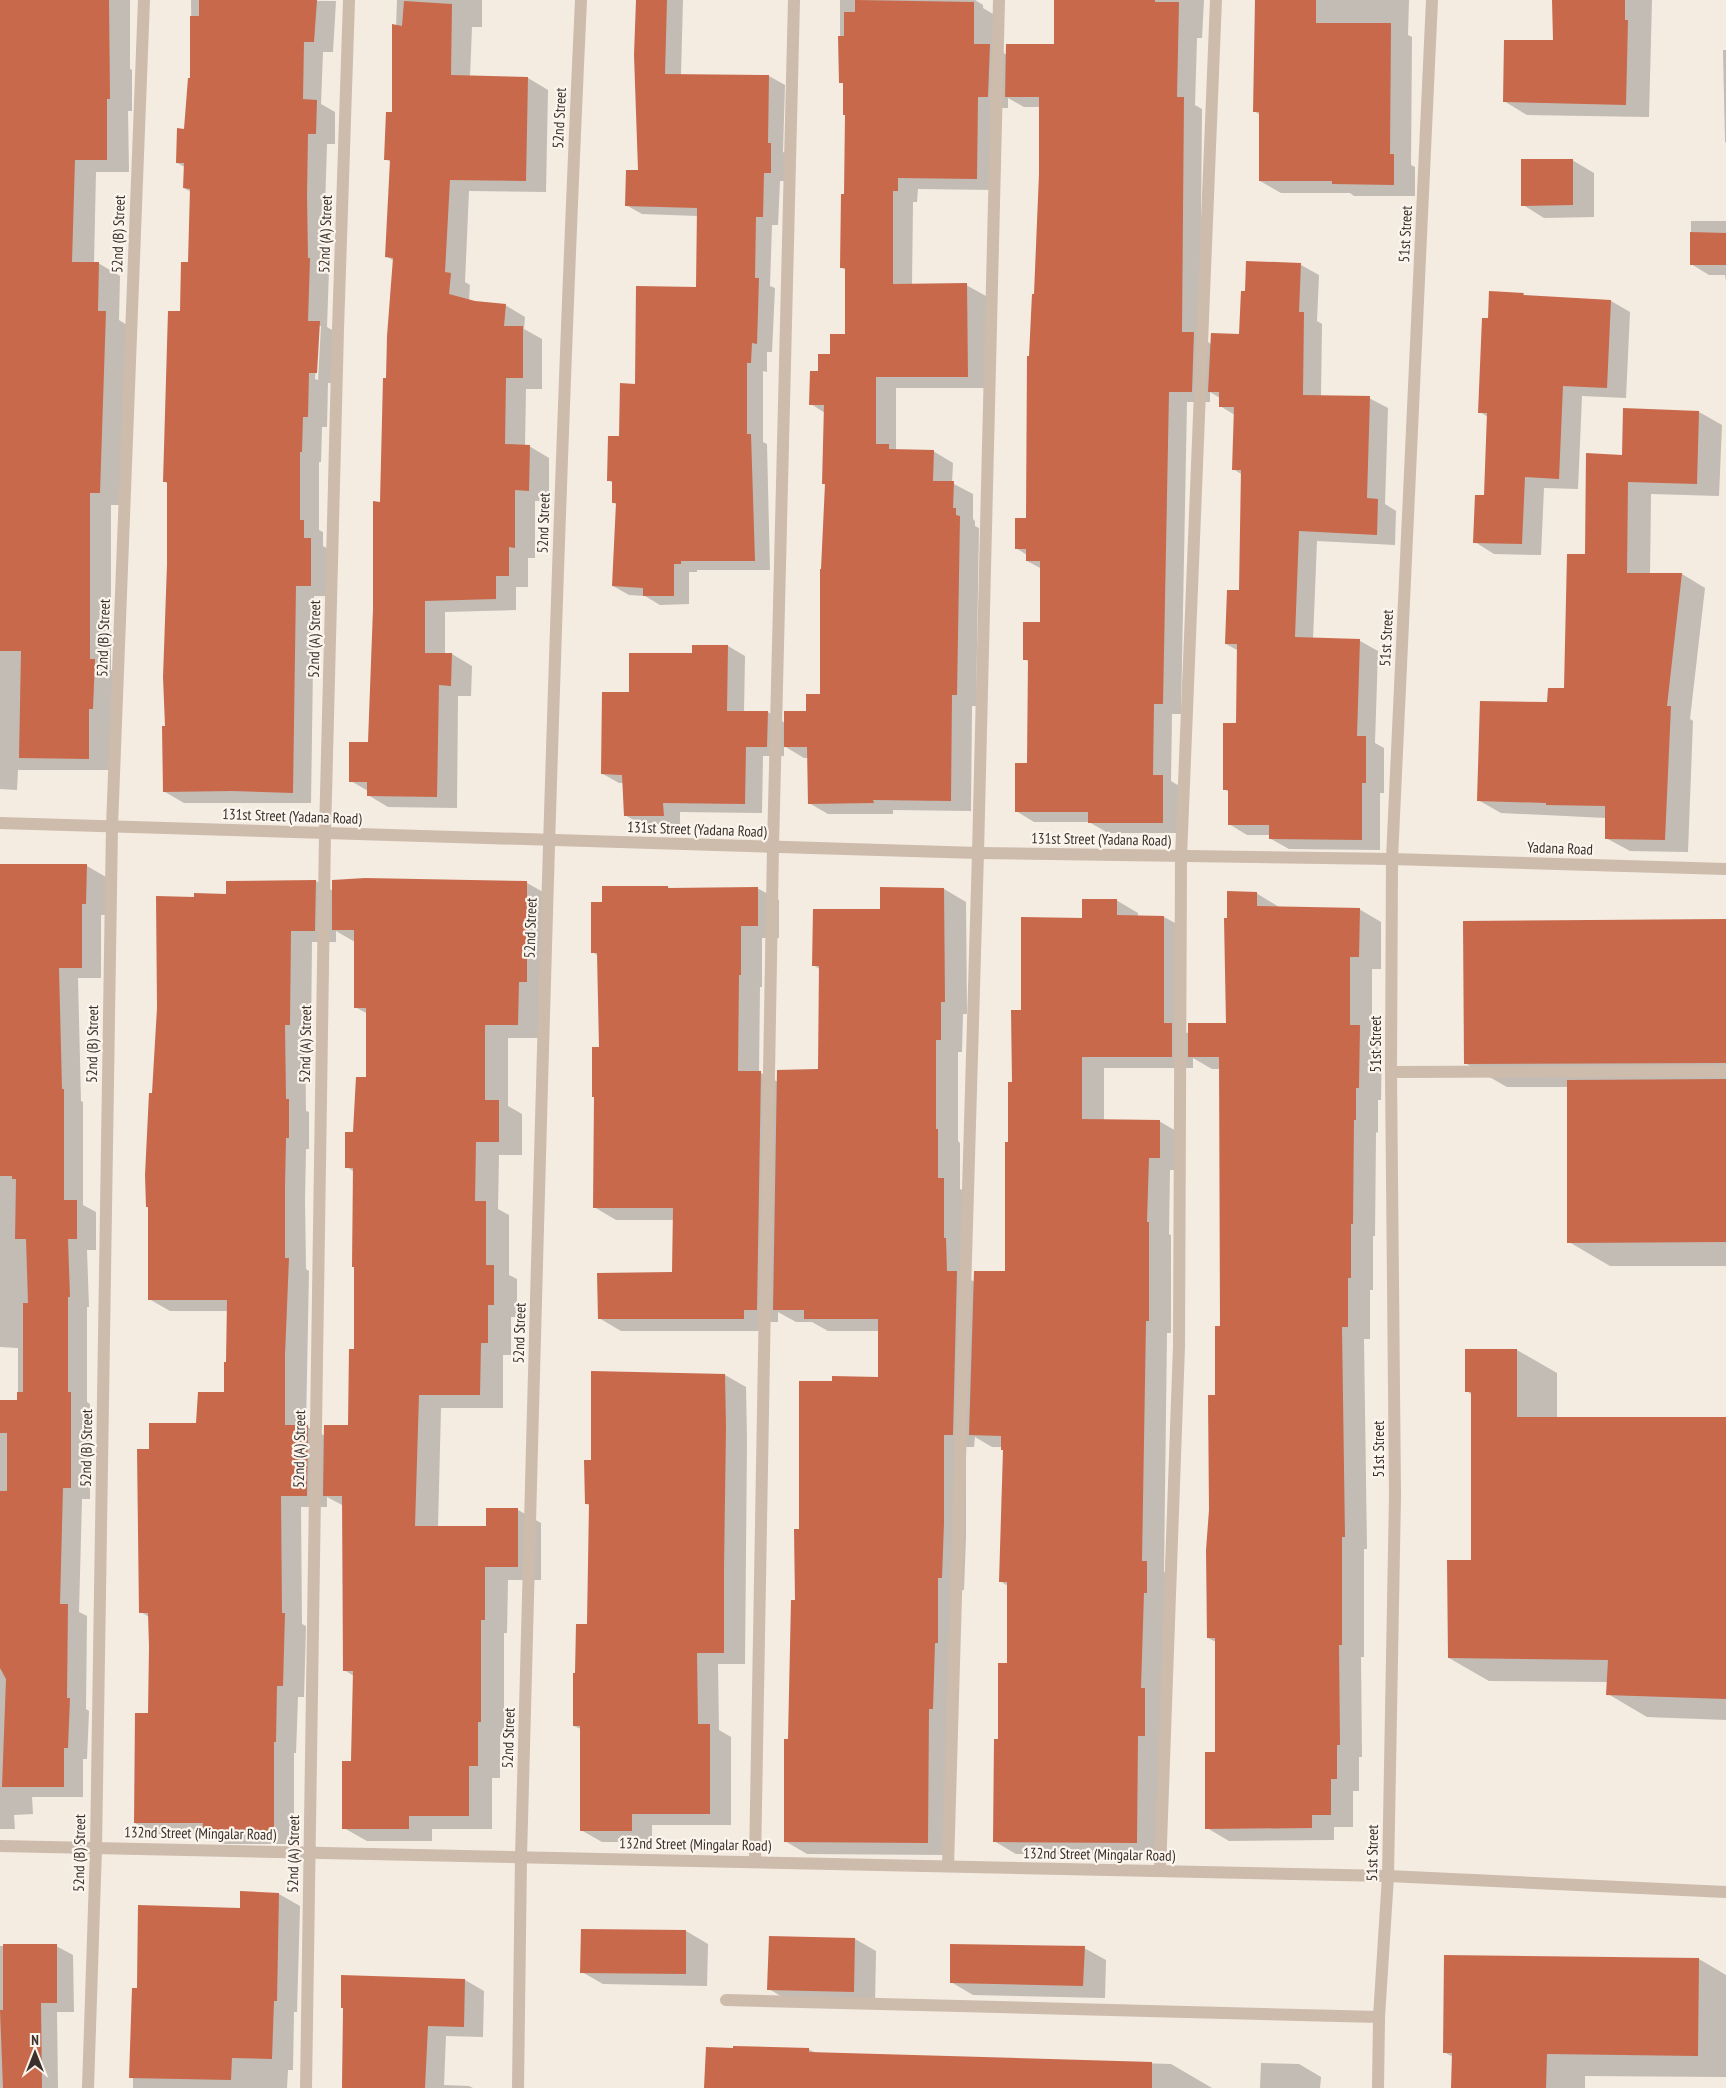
<svg xmlns="http://www.w3.org/2000/svg" width="1726" height="2088" font-family="'PT Sans Narrow',sans-serif">
<style>
.shadow{fill:#0003;fill-rule:evenodd}
.building{fill:#c8694b}
.lines{fill:none;stroke-linecap:round;stroke-linejoin:round}
.service{stroke:#cdbbac;stroke-width:12}
.minor{stroke:#cdbbac;stroke-width:12}
.tertiary{stroke:#cdbbac;stroke-width:12}
.labels{text-anchor:middle;dominant-baseline:central;stroke-width:4.5;stroke-linejoin:round;paint-order:stroke}
.street-label{font-size:15px;fill:#3b302b;stroke:#fbf5ee}
</style>
<rect width="100%" height="100%" fill="#f4ebe1"/>
<g class="shadow">
<path d="M0 0H130V69L132 70V111H128L129 172H96L94 263H98L120 276 119 320 127 325 121 505H111V670L116 673 110 770H18L17 790 0 789Z"/>
<path d="M191 0 336 1 333 52H323L321 104 335 112V144H327L325 207 327 269 329 270 327 327 339 334 335 383H328L327 427H322L321 462H319V530L323 532V546L330 550V596H314L311 803H184L165 792 169 564 168 484 164 481 181 313 189 263 191 192 184 188 185 167 177 163 185 130 192 80ZM319 326H321L318 380 315 379Z"/>
<path d="M397 0H482V27H472L470 77 528 78 548 90 546 192 469 191 465 282 470 285 469 301 505 305 525 317 524 329 542 339V389H526L525 446H529L549 458V501H535V558H528V587H516V610L445 612V654H452L472 666 471 696H458L457 808 388 807 368 795V791L351 781 369 743 394 261 386 256 391 162 385 159 393 113Z"/>
<path d="M637 0H683L681 75 769 76 785 85 783 152 787 154V181H780L778 225H772L770 286 775 288 772 352H767V372L763 371V442L767 444 770 570H697V572H689V604L660 605 645 596 629 595 613 586 617 505 613 502V483L608 480 636 385 697 289 698 216 642 214 626 205 639 171Z"/>
<path d="M840 0H975L983 5V8L993 14V47L1007 55 1055 45V0H1204L1202 38H1197L1195 105 1202 109 1200 337 1211 344 1240 335 1246 292 1247 263 1301 265 1319 275 1317 321 1322 324 1321 396 1369 398 1388 408 1385 504 1396 511 1395 545 1317 541 1313 639 1360 641 1378 651 1375 743 1384 748V793H1380V850L1289 849 1271 839V835H1247L1229 824V792L1224 789 1238 724 1239 651 1226 644 1240 591 1243 475 1233 469 1235 415 1220 406V398L1210 392V402H1187L1181 714H1172L1171 781 1181 787V833H1108L1089 822H1034L1016 811 1028 764 1029 662 1025 659 1042 624V569L1027 561V555L1016 548 1027 519 1030 357 1035 295 1040 174V107H1024L1008 98V108H998L996 190 918 189 917 202H913L912 285H966L986 296 987 388H896V450L933 451 953 463 952 483 973 494V519L975 521V526L979 528 976 706H972L971 811 893 810V814H828L809 803 808 758H804L784 746V756H763L762 813 680 812V824L642 825 625 815 624 783H619L603 774 630 693 693 654V646H728L745 656 744 712H768L785 723 807 712 821 695 826 485 823 483 825 413 811 404 819 372 846 336V270L842 268 845 195 846 116 844 84 840 82Z"/>
<path d="M1256 0H1409L1408 35 1412 37 1411 165 1415 167V196H1354L1350 193H1281L1260 181V115L1254 111Z"/>
<path d="M1553 0H1652L1649 117 1527 115 1504 101 1554 41Z"/>
<path d="M1723 50H1726V143L1725 142Z"/>
<path d="M1572 160 1594 173V217L1544 218 1523 205Z"/>
<path d="M1691 221H1726V281L1725 275H1709L1691 264Z"/>
<path d="M1523 294 1527 297 1611 301 1630 312 1626 398 1582 396 1578 489 1544 488 1541 555 1494 554 1475 542 1485 496 1488 417 1480 412 1489 319Z"/>
<path d="M1699 412 1722 425 1719 496 1651 494 1650 574H1682L1705 588 1690 719 1693 721 1688 852 1630 851 1606 838V818L1501 813 1478 800 1549 703 1565 690 1586 555 1623 456Z"/>
<path d="M0 866H87L106 877 105 915H101V978H78L81 1101 83 1102V1205L96 1212V1250H87L89 1307H87V1402L90 1404V1499H82L79 1612 87 1616 86 1709 89 1711 87 1759H83V1797H32L33 1814 14 1815 15 1829H0V1401H18V1348L0 1347Z"/>
<path d="M316 881 333 891 527 883 550 896 540 1038H508V1106L522 1114V1155H499L498 1209 509 1215V1275L517 1279V1317H511V1355H503V1408H441L438 1527H488V1510H518L541 1523V1580H508L507 1633H504V1735H500V1778H492V1829H432V1841H367L344 1828 353 1763 354 1676 344 1670V1506L327 1497V1507H301L302 1624 306 1626 304 1697H298L296 1753H294V1844H224L208 1834H156L135 1823 149 1714V1617L141 1612 150 1450 197 1424 225 1393 227 1363 228 1311H170L149 1299V1208L147 1207 153 1094 195 898ZM336 931 355 942V1007L368 1014 367 1079 347 1167 354 1172 355 1350 349 1426 325 1436 306 1426 309 1271 306 1269 305 1200 306 1149H309V1112L306 1111 305 1036H311L312 942H336Z"/>
<path d="M667 887 672 889 757 888 779 900V938H762V987H760L759 1072 778 1082 819 1070 821 970 813 965 881 910 944 889 966 902 967 1014H963L962 1052H958V1141L960 1143V1189L966 1192 969 1279 975 1282 1007 1273 1009 1144 1013 1083 1022 1011 1083 919 1116 900 1138 913V916L1164 917 1186 929 1185 1032 1190 1034 1227 1024 1229 919 1256 893 1279 907 1359 909 1381 922V969H1372V1034L1382 1039 1381 1100H1378V1133L1376 1132 1375 1236H1373V1290H1370V1339H1364L1367 1549H1364V1657H1361L1362 1757H1359V1791H1353V1827H1334V1840L1229 1841 1207 1828 1216 1753V1642L1208 1638 1217 1396 1222 1327 1220 1069H1212L1193 1058V1068H1104V1121H1159L1181 1134V1170H1170L1169 1234 1171 1235V1333H1167L1164 1572 1168 1575 1158 1854H1016L994 1841 999 1740 1008 1665V1586L1000 1581 1004 1451 1002 1447H992L975 1437 974 1447H966V1537L964 1590H960L950 1855 807 1854 785 1841 801 1530 833 1382 879 1378V1331H828L812 1322H796L778 1312V1322H765V1331H621L599 1318 674 1273V1220H616L594 1207 600 1049 598 956 593 952 604 903Z"/>
<path d="M1726 921V1266H1610L1569 1242 1568 1087H1507L1465 1063Z"/>
<path d="M1517 1350 1557 1373V1418H1726V1720L1647 1717 1608 1694V1682L1489 1681 1449 1658 1472 1561V1395L1467 1391Z"/>
<path d="M725 1375 746 1387 747 1440 745 1664H718L719 1730 731 1737V1825H652V1842H602L581 1830V1729L574 1726 576 1675 588 1625 590 1506 586 1503 592 1461Z"/>
<path d="M242 1893 279 1894 300 1906 297 2012H294L293 2070H288L287 2088H133V2078L130 2077 138 1989 241 1909Z"/>
<path d="M582 1930 686 1931 708 1944 707 1986 603 1984 582 1972Z"/>
<path d="M855 1939 876 1951 875 2004 791 2002 769 1989Z"/>
<path d="M0 1946H56L73 1955 74 2012H57L58 2088H0Z"/>
<path d="M1084 1948 1106 1960 1105 1998 973 1995 951 1982Z"/>
<path d="M1699 1959 1726 1975V2077L1585 2076V2088H1453V2057L1444 2052Z"/>
<path d="M343 1977 465 1980 484 1991 483 2037 446 2036 444 2085 469 2086 473 2088H342L345 2009 342 2007Z"/>
<path d="M808 2049 816 2053 1171 2064 1212 2088H705Z"/>
<path d="M1261 2063 1299 2064 1321 2077 1320 2088H1260Z"/>
</g>
<g class="building">
<path d="M0 0H109L110 99H107V160H75L72 262H99L98 311H106L100 493H90V659H95L93 709H89V759L19 758 21 651H0Z"/>
<path d="M199 0H317L314 42H304L303 99 317 100 316 134H308L307 195 308 258H310L308 321H320L317 373H309L308 417H303L302 452H300V520H304V538H311V586H296L293 793 232 791 163 792 162 726H165L163 677 167 564V482H163L168 311H180L181 262H188L190 189 183 188 184 163H176L177 128 184 129 188 78H190V16H199Z"/>
<path d="M636 0H667L665 74 769 75 768 143H771V173H764L763 217H756L755 278H759L757 344 752 343 751 363H747V434H751L755 561H681V564H674V596H643V588L612 586 616 503H612V481H607L608 436H619L620 383 635 384 636 286 696 287 697 208 625 206 626 170H638L634 55Z"/>
<path d="M855 0 974 2V44H990L988 97H978L977 179 898 178V191H893V284L967 283 968 377H876V444H889V449L934 450 933 481H954L953 508H956V515L960 516 957 695H952L951 801 873 800 874 803 808 804 807 747H784V711H806V694H820V569H821L825 484H822L824 405H809L810 371H818V354H830V334H845V268H840L841 194H844L845 115H843V83H839L838 36H844V12H855Z"/>
<path d="M1054 0H1155V2H1179L1177 97H1184L1182 332H1194L1192 392H1169L1163 704H1154L1153 775H1163V823H1088V812H1015V763H1027L1028 660H1023V622H1040V561H1026V549H1015V518H1026L1027 356H1029L1032 294H1034L1039 174V97H1005L1006 44H1054Z"/>
<path d="M1255 0H1316V23H1391L1390 154H1394V185L1332 184V181H1259V112H1253Z"/>
<path d="M1552 0H1625V20H1628L1626 105 1503 102 1504 40H1553Z"/>
<path d="M404 1 452 4 451 75 528 77 526 181 450 180 445 272 451 273 449 294 475 301 506 304 504 326H523V378H506L505 444 530 445 529 491 515 490V548L509 547V576H496V599L425 601V653H452L451 686 439 685 437 797 367 796V782H349V742H368L373 609V501L380 502 383 378H386L387 336 393 258 385 257 390 160H384L386 112H392V24L402 26Z"/>
<path d="M1521 159H1573V205L1521 206Z"/>
<path d="M1690 232 1726 233V265H1690Z"/>
<path d="M1246 261 1301 263 1299 312H1304L1303 395 1370 396 1367 498 1378 499 1377 535 1299 531 1295 637 1360 639 1357 736H1366V783H1362V840L1269 839V825H1228V790H1223V723H1236L1237 644H1225L1227 590H1239L1241 470H1232L1234 407H1219V392H1208L1211 333 1239 334 1241 291H1245Z"/>
<path d="M1489 291 1524 293 1523 295 1611 300 1607 388 1563 386 1559 479 1525 477 1522 544 1473 543 1475 495H1484L1487 413H1478L1482 318H1488Z"/>
<path d="M1623 408 1699 411 1697 484 1628 482 1627 573H1682L1667 706H1671L1665 840 1605 839V806L1546 805V803L1477 801 1480 701 1547 702 1548 688H1564L1567 554H1585L1586 453 1622 455Z"/>
<path d="M692 645H728L727 711H768L767 747H746L745 804 663 803 664 816H624L622 775 601 774 602 692H629V653H692Z"/>
<path d="M0 864H87L86 904H82V968H59L62 1089H64V1200H77V1239H68L70 1297H68V1392H71V1488H63L60 1604H68L67 1698H70L68 1748H64V1787H2L6 1679 0 1668V1491H7V1433H0V1400H17V1392H23V1303H28L26 1239H15L16 1179H12V1176H0Z"/>
<path d="M365 878 527 881V982H519L518 1025H485V1100H499V1142H476L475 1201H486V1265H494V1305H488V1343H481L480 1395H419L415 1526H486V1508H518V1567H485V1620H481V1722H478V1766H469V1816H409V1829H342V1761H351L353 1671H343L342 1496H323L324 1425H348L349 1349H354V1267H352L353 1168H345V1132H353L356 1077H366V1008H354V930H332V880Z"/>
<path d="M316 880 315 931H291L290 1025H285L286 1099H289V1138H286L285 1187V1258H289L285 1355V1425H308L307 1496H281L282 1613H285L283 1686H277L276 1742H274V1833H202L203 1823H134L135 1713H148L149 1647 148 1613H139L137 1449H149V1423H196L198 1392H224V1362H226L227 1300H148V1207H146L145 1175 149 1093H152L157 1008 156 896 194 897V893L226 894V881Z"/>
<path d="M602 886H668V888L758 887V926H741V975H739L738 1071H761L757 1310H744V1319H598L597 1273 672 1272 673 1208H593L594 1097H592V1047H599L597 953H591V902H602Z"/>
<path d="M880 887 944 888 945 1002H941V1040H936V1129H938V1178H944V1238H946L947 1271H957L953 1435H944V1523L942 1578H938V1643H935L933 1709H929L928 1843 784 1842V1739H788L791 1600H795L794 1529H799V1381H832V1376L878 1377V1319H804V1310H773L777 1070 818 1069 819 966H812L813 909H880Z"/>
<path d="M1227 891 1257 892V906L1360 908 1359 957H1350V1025H1360L1359 1088H1356V1120H1354L1353 1224H1351V1278H1348V1327H1342L1345 1537H1342V1645H1339L1340 1745H1337V1779H1331V1815H1312V1828L1205 1829V1752H1215V1638H1207L1206 1550 1209 1510 1208 1395H1215V1326H1220L1219 1057H1188V1023H1226L1224 918H1227Z"/>
<path d="M1082 899H1117V915L1164 916V1023H1172V1057H1082V1119L1160 1120V1158H1149L1147 1222H1149V1321H1146L1142 1561H1147V1593H1144L1141 1688H1145V1736H1138L1137 1843 993 1842 994 1739H998V1663H1007V1582H999L1003 1450H1001V1436L969 1435 974 1271H1005V1142H1008V1082H1012L1011 1010H1021V917L1082 918Z"/>
<path d="M1726 919V1063L1464 1064 1463 921Z"/>
<path d="M1726 1079V1242L1567 1243V1080Z"/>
<path d="M1465 1349H1517V1417H1726V1699L1606 1695 1608 1660 1448 1658 1447 1560H1471V1392H1465Z"/>
<path d="M591 1371 725 1374 726 1427 724 1568V1653H697L698 1724H710V1814H632V1831H580V1726H573V1673H575L576 1624H587L589 1504H585L584 1460H591Z"/>
<path d="M240 1891 279 1893 277 2001H274L272 2059 232 2058 231 2080 129 2078 132 1988H137L138 1905 240 1908Z"/>
<path d="M581 1929 686 1930V1974L580 1973Z"/>
<path d="M769 1936 855 1938 854 1992 767 1990Z"/>
<path d="M3 1944H57V2003H41L42 2088H3L0 2010H3Z"/>
<path d="M950 1944 1085 1946 1083 1986 950 1983Z"/>
<path d="M1444 1955 1699 1958 1698 2056 1547 2054 1546 2088H1451L1452 2053H1443Z"/>
<path d="M341 1975 465 1979 464 2027 428 2026 425 2088H342L343 2008H341Z"/>
<path d="M733 2046 809 2048V2052L1152 2062V2088H704L706 2047 733 2048Z"/>
</g>
<g class="lines">
<g class="service">
<path d="M1391 1072 1726 1071"/>
<path d="M726 2000 1379 2017"/>
<path d="M518 2088 521 1857"/>
</g>
<g class="minor">
<path d="M1392 859 1726 869"/>
<path d="M0 1846 1388 1876 1726 1892"/>
<path d="M521 1857C538 1238 552 619 581 0"/>
<path d="M755 1862 773 847 794 0"/>
<path d="M948 1866 978 853 999 0"/>
<path d="M1160 1871 1179 1346 1181 857 1216 0"/>
<path d="M88 2088 96 1848 112 826 144 0"/>
<path d="M306 2088 325 833 338 329 349 0"/>
</g>
<g class="tertiary">
<path d="M0 823 978 853 1392 859"/>
<path d="M1378 2088 1379 2017 1388 1876 1395 1495 1391 1072 1392 859 1432 0"/>
</g>
</g>
<g class="labels">
<g class="street-label">
<text transform="translate(559 118) rotate(-87)">52nd Street</text>
<text transform="translate(118 234) rotate(-88)">52nd (B) Street</text>
<text transform="translate(325 234) rotate(-88)">52nd (A) Street</text>
<text transform="translate(1405 234) rotate(-87)">51st Street</text>
<text transform="translate(543 523) rotate(-88)">52nd Street</text>
<text transform="translate(103 638) rotate(-88)">52nd (B) Street</text>
<text transform="translate(1386 638) rotate(-87)">51st Street</text>
<text transform="translate(314 639) rotate(-89)">52nd (A) Street</text>
<text transform="translate(292 816) rotate(2)">131st Street (Yadana Road)</text>
<text transform="translate(697 829) rotate(2)">131st Street (Yadana Road)</text>
<text transform="translate(1101 839) rotate(1)">131st Street (Yadana Road)</text>
<text transform="translate(1560 848) rotate(2)">Yadana Road</text>
<text transform="translate(530 928) rotate(-88)">52nd Street</text>
<text transform="translate(92 1044) rotate(-89)">52nd (B) Street</text>
<text transform="translate(305 1044) rotate(-89)">52nd (A) Street</text>
<text transform="translate(1375 1044) rotate(-90)">51st Street</text>
<text transform="translate(519 1333) rotate(-88)">52nd Street</text>
<text transform="translate(86 1448) rotate(-89)">52nd (B) Street</text>
<text transform="translate(299 1449) rotate(-89)">52nd (A) Street</text>
<text transform="translate(1378 1449) rotate(-90)">51st Street</text>
<text transform="translate(508 1738) rotate(-88)">52nd Street</text>
<text transform="translate(200 1833) rotate(1)">132nd Street (Mingalar Road)</text>
<text transform="translate(695 1844) rotate(1)">132nd Street (Mingalar Road)</text>
<text transform="translate(79 1853) rotate(-89)">52nd (B) Street</text>
<text transform="translate(1372 1853) rotate(-89)">51st Street</text>
<text transform="translate(293 1854) rotate(-89)">52nd (A) Street</text>
<text transform="translate(1099 1854) rotate(1)">132nd Street (Mingalar Road)</text>
</g>
</g>
<g transform="translate(35 2053)" stroke="#fbf5ee" stroke-width="4" paint-order="stroke">
<path d="M0-4L9 19L0 12L-9 19Z" fill="#3b302b"/>
<text y="-8" font-size="14" font-weight="bold" text-anchor="middle" fill="#3b302b">N</text>
</g>
</svg>
